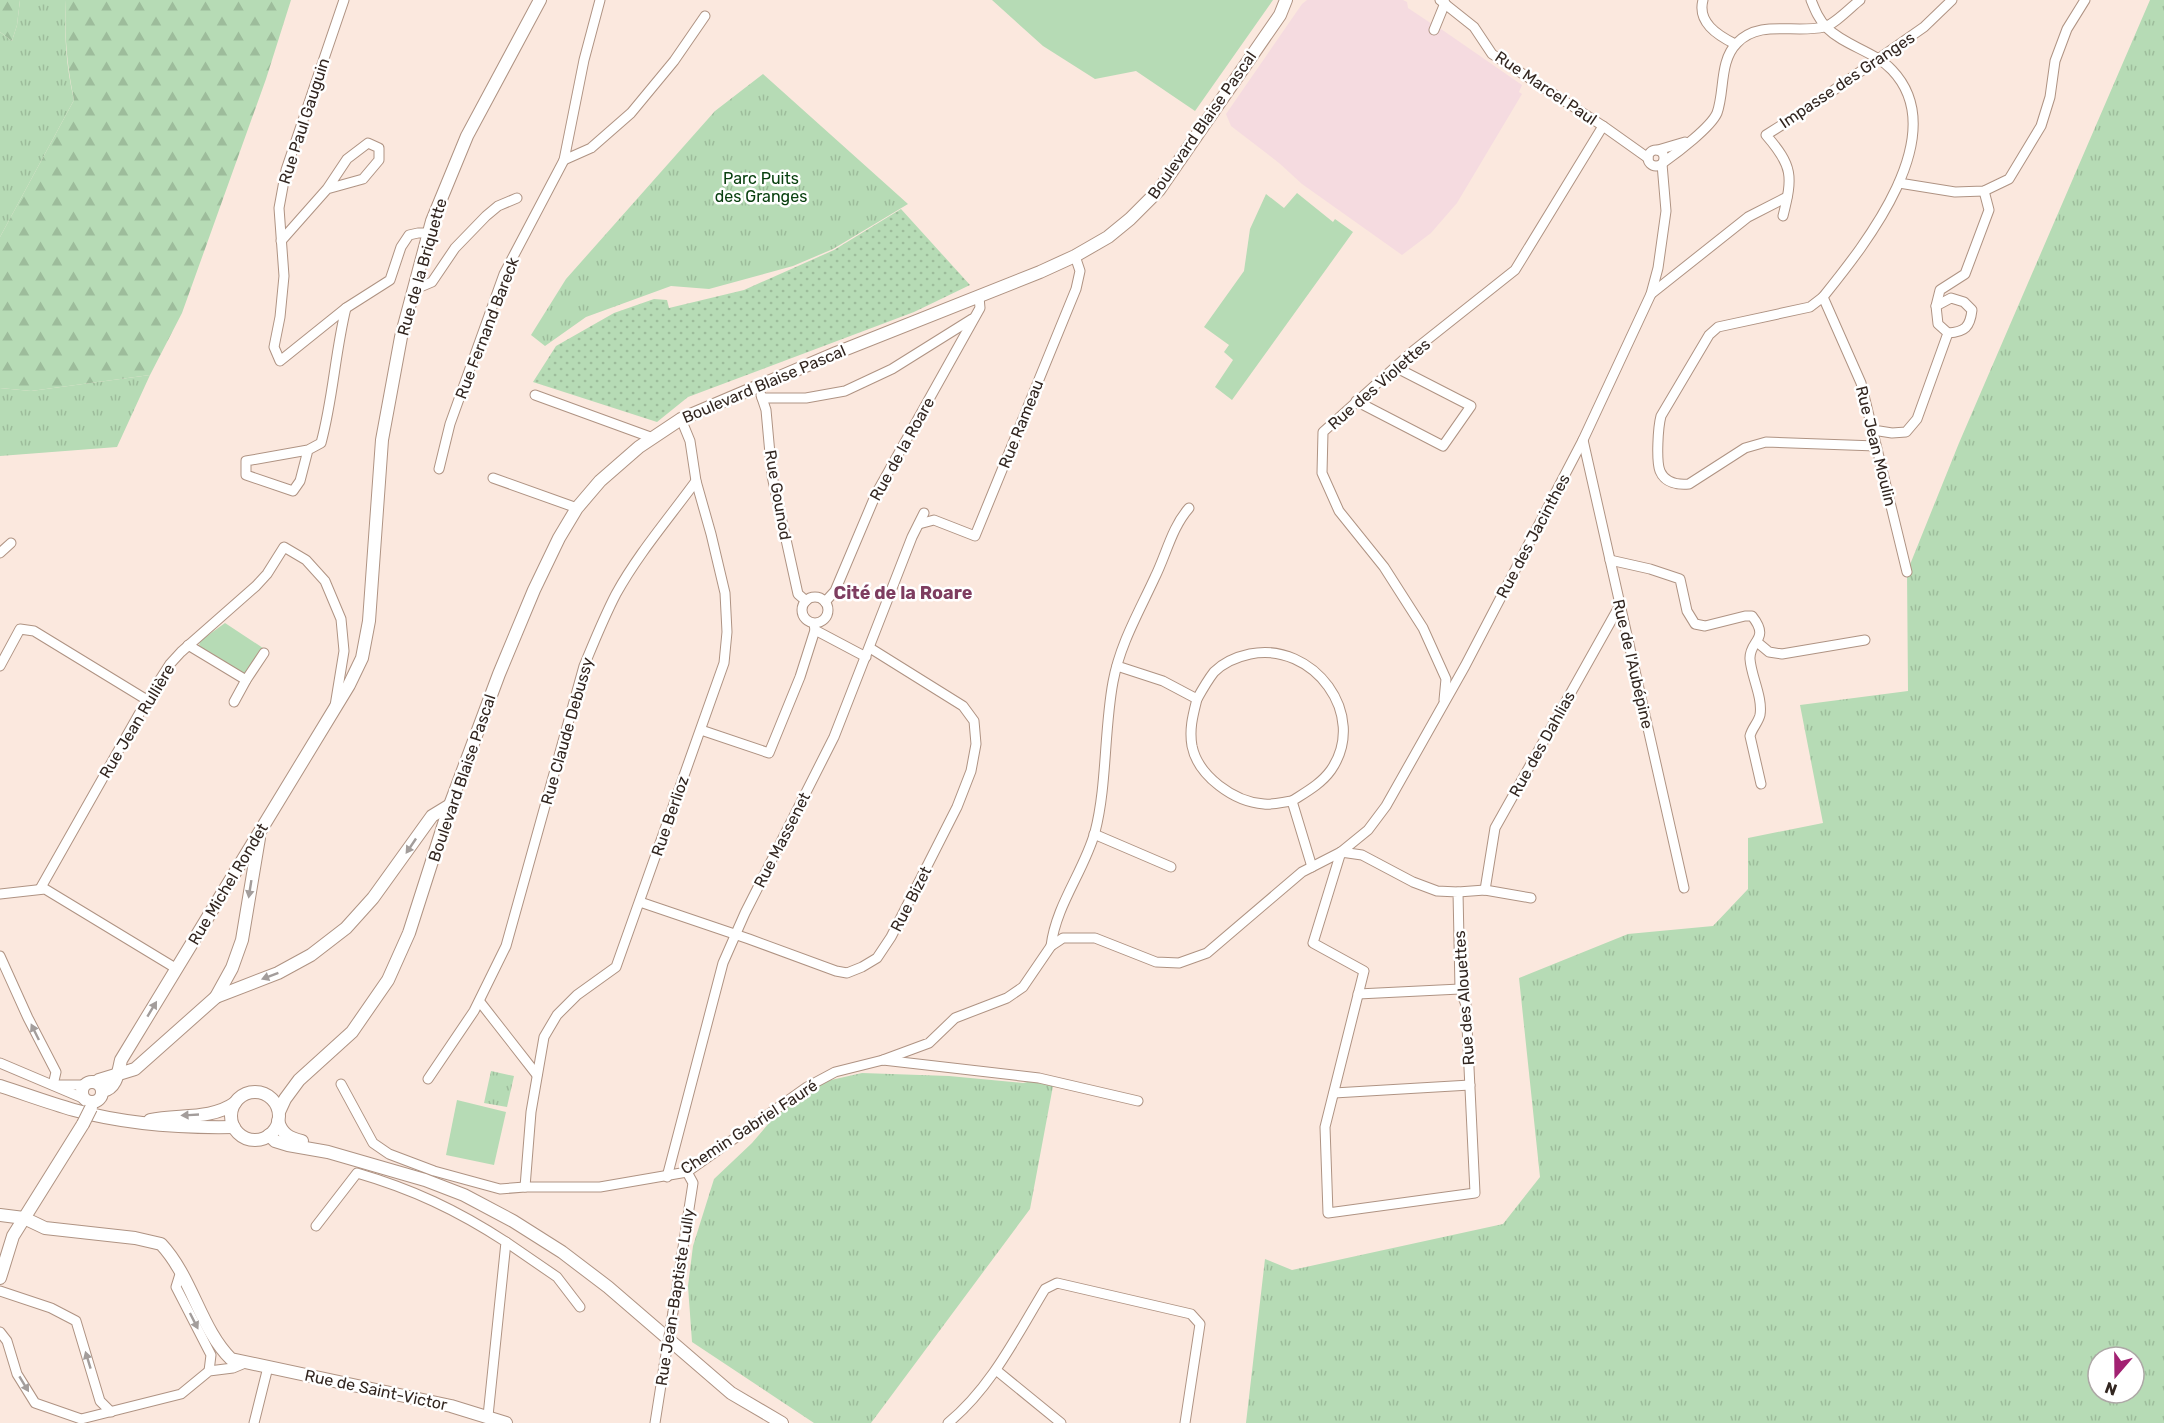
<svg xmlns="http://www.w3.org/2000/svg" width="2164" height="1423" font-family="Rubik,sans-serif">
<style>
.education{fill:#f5dbe0}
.grass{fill:url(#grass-tufts);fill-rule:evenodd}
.forest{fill:url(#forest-firs)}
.garden{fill:url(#garden-dots)}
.pitch{fill:#b6dbb5}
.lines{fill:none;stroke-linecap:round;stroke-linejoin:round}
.street-casing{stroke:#af9383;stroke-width:11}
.secondary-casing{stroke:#af9383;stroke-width:14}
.street{stroke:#fff;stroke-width:9}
.secondary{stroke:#fff;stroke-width:12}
.street-bridge-casing{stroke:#af9383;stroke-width:11;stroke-linecap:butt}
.secondary-bridge-casing{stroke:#af9383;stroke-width:14;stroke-linecap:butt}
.street-bridge{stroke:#fff;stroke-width:9}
.secondary-bridge{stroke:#fff;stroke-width:12}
.oneway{fill:#a39d9b}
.labels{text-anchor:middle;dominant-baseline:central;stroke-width:5;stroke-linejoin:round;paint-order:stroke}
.street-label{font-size:16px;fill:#322620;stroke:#fff}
.park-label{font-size:16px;fill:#09400f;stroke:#fff}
.neighbourhood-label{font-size:18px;font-weight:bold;fill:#7e3d60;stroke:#fff}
</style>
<defs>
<pattern id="grass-tufts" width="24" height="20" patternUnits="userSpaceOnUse" patternTransform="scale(1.5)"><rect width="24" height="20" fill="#b6dbb5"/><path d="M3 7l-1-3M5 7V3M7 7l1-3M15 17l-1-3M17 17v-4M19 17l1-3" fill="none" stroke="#9dbc9b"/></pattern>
<pattern id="forest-firs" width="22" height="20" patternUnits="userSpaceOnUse" patternTransform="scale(1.5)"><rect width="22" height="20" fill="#b6dbb5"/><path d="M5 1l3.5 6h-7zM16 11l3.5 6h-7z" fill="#9dbc9b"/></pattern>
<pattern id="garden-dots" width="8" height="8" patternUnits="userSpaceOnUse" patternTransform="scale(1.5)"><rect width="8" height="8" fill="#b6dbb5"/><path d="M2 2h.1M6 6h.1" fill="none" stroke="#9dbc9b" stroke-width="1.8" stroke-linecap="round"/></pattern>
</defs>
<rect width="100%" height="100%" fill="#fbe8de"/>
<path class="education" d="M1307 0H1403L1407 2 1408 8 1432 24 1430 28 1438 33 1441 29 1522 85 1519 92 1522 94 1457 203 1431 233 1402 255 1302 184 1279 163 1231 126 1226 114 1302 4Z"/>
<g class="grass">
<path d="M20 0H66C64 34 66 66 74 100L0 237V32L12 41 17 25Z"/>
<path d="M2150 0H2164V1423H1246L1265 1259 1292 1270 1503 1224 1540 1177 1519 978 1628 934 1713 926 1748 889V838L1823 823 1800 705 1908 691 1907 572 1959 443ZM2098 1357H2134V1393H2098Z"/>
<path d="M763 74 908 204 833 249 793 266 709 289 671 286 586 317 545 346 531 335 566 279 715 111Z"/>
<path d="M150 375 117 447 0 456V388L31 391Z"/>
<path d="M491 1071 514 1076 507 1107 484 1103Z"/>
<path d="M862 1073 949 1076 1023 1083 1050 1077 1053 1086 1030 1209 871 1423H814L692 1342 688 1286 693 1246 714 1179 752 1143 800 1087Z"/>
</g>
<g class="forest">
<path d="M0 0H20L17 25 12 41 0 32Z"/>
<path d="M66 0H291L266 79 182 313 150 375 31 391 0 388V237L74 100C67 66 64 34 66 0Z"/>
</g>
<path class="garden" d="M901 209 970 285 914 312 688 397 657 422 533 382 556 346 614 313 654 299 667 300 669 308 744 290 834 250Z"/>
<g class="pitch">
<path d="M992 0H1273L1195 111 1136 71 1095 79 1043 46Z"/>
<path d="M1297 193 1333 222 1335 219 1353 232 1232 400 1215 387 1233 360 1224 352 1229 345 1204 327 1244 271 1250 229 1266 194 1284 208Z"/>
<path d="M225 623 263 648 264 653 244 676 235 668 199 646 200 641Z"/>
<path d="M457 1100 506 1112 494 1165 446 1155Z"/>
</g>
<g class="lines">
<defs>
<g id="street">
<path d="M344 0 286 170 279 208 284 276 280 317 274 347 280 361 346 308 390 280 401 247 409 235 418 233H429"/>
<path d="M600 0 584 60 564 160 591 148 631 113 674 61 705 16"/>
<path d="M1440 0 1474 27 1492 54 1603 126 1648 158"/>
<path d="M1703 0C1697 22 1717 35 1735 44"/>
<path d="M1811 0C1815 10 1819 20 1827 28 1845 46 1874 51 1892 70 1954 135 1864 246 1823 297L1861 383 1907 572"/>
<path d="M1434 30 1445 3"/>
<circle cx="1656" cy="158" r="8"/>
<path d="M1658 150 1685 142"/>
<path d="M1664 162C1678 152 1711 127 1717 113 1725 91 1719 61 1737 43 1760 19 1794 34 1824 27 1834 25 1851 7 1860 0"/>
<path d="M1899 183 1955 192 1984 191 2009 179 2041 126 2050 97 2055 61 2067 29 2085 0"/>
<path d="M1783 216C1793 176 1793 166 1766 135L1804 111 1924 27 1952 0"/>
<path d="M281 241 327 189 347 159 368 143 379 148V160L363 179 327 189"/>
<path d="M413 290 432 282 455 248 486 216 498 206 517 198"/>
<path d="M1651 294 1748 217 1787 197"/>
<path d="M1823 297 1810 307 1718 327 1709 335 1661 416C1658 427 1656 461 1660 471 1665 483 1678 485 1689 484L1745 448 1766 442 1876 446"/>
<path d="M1936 306 1951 298 1964 302 1972 310C1970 327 1965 332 1948 333"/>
<path d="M535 395 653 438"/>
<path d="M761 395 766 410 772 476 798 594 806 601"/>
<path d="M762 398H806L845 391 892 369 972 319"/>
<path d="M1356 401 1443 446 1471 406 1395 367"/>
<path d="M1873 430 1892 433 1906 432 1917 419 1948 333 1938 324 1936 306 1940 290 1965 274 1989 210 1984 191"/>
<path d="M1583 440 1684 888"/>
<path d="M308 450 300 481 293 491 246 475V461L308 450 321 443C333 399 335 353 346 308"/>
<path d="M439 469 450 424 504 274 564 160"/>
<path d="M493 478 577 508"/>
<path d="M919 524 934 520 975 536 1076 289 1080 271 1075 256"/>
<path d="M0 553 11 543"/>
<path d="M1610 560 1650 569 1680 579 1687 611 1695 624 1705 626 1745 616H1752C1771 640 1749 640 1750 659 1751 676 1763 697 1760 715 1758 723 1752 728 1750 736L1761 784"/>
<circle cx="815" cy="610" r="13"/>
<path d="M825 602 835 591 876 494 980 308 979 297"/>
<path d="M815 630 866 657"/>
<path d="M1757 642 1769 652 1782 654 1865 640"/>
<path d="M188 645 246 680 264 653"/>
<path d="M0 666 20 629 34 631 147 700"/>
<path d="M1117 666 1163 681 1197 699C1193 715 1189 729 1192 746 1198 776 1234 802 1264 804 1273 805 1283 802 1292 801"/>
<path d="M1197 699C1202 690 1207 681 1214 672 1224 662 1236 657 1250 654 1313 641 1369 715 1331 770 1321 784 1306 792 1292 801L1312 867"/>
<path d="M1444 700 1446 679 1423 628 1384 567 1339 511 1322 473 1323 432 1413 351 1515 270 1603 126"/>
<path d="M234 702 246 680"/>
<path d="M701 730 769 753 800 677 815 630 814 624"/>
<path d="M1094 834 1171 867"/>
<path d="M1341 852 1362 855 1413 882 1437 891 1458 892 1460 989 1466 1005 1475 1193 1328 1213 1325 1127 1364 971 1313 943Z"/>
<path d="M40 889 147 700 170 664 181 652 256 586 267 574 284 547 306 560 325 581 341 619 344 651 335 706"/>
<path d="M1485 890 1495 828 1620 605"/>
<path d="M1458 892 1485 890 1531 898"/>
<path d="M0 894 45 889 177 969"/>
<path d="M640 902 749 939 836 971 847 973 862 967 877 958 891 937 957 807 971 771 976 744 974 721 963 706 870 648"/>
<path d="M1051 946C1056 905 1084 871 1095 832 1107 786 1104 730 1113 682 1120 644 1139 612 1155 577 1166 555 1172 527 1189 508"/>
<path d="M0 956 28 1018 56 1072 53 1085"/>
<path d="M1358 994 1460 989"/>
<path d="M480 1002 537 1075"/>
<path d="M883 1060 929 1043 955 1018 1007 998 1023 987 1051 946 1063 938H1095L1156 962 1179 963 1207 953 1302 872 1341 852 1368 830 1386 806 1465 666 1583 440 1651 294 1658 268 1666 211 1662 164"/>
<path d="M0 1063 85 1099"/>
<path d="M428 1079 474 1011 506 946 584 666C594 642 604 617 616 594 638 554 669 518 696 481"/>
<path d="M341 1084 373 1143 389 1154 434 1171 500 1189 525 1187H600L687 1172 807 1087 835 1072 883 1060 1039 1078 1138 1101"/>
<path d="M57 1085H85"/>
<path d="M1334 1093 1470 1085"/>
<path d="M667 1177 723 963 745 913 834 737 912 537 924 513"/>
<path d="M525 1187 531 1112 544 1037 557 1015 577 995 616 967 724 663 727 632 725 593 711 534 696 481 690 441 681 419"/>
<path d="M316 1226 357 1173C412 1189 457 1210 506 1242L488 1416"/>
<path d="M506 1242 557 1277 580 1307"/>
<path d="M181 1271 176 1287 211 1355 209 1371"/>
<path d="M0 1291 51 1308 76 1321 100 1401 111 1412"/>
<path d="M673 1312 693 1183 687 1172"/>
<path d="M0 1332 7 1341 17 1374 35 1403 81 1419 181 1394 209 1371 233 1368 245 1363"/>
<path d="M996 1370 1061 1423"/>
<path d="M254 1423 268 1367"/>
<path d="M655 1423 664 1366"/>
<path d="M948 1423C991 1388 1017 1335 1045 1289L1057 1283 1191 1314 1200 1324 1185 1423"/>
</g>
<g id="secondary">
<path d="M216 997 232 968 242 940 259 838"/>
<circle cx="92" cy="1092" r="10"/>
<path d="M96 1082 99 1080 135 1069 216 997 278 973 311 955 346 928 373 898 432 816 450 805"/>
<path d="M0 1086C25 1094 49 1103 74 1110 125 1124 181 1128 234 1127"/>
<path d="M103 1091C117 1088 118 1072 121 1060L349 685 362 658 369 621 382 440 401 337 432 221 467 136 540 0"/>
<circle cx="255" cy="1116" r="24"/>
<path d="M279 1112 285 1099 299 1080 352 1032 388 980 409 933 450 805 499 674 534 590 559 538 577 508 600 481 639 447 681 419 836 353 1040 272 1075 256 1108 237 1130 219 1159 190 1280 15 1286 0"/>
<path d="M150 1120C178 1114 211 1120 235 1103"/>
<path d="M278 1121C282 1134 289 1138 302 1141"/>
<path d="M269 1135 275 1141 288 1145 328 1152 425 1180 464 1195 513 1221 562 1252 608 1287 731 1393 782 1423"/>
<path d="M0 1215 24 1218 45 1228 135 1238 161 1244C192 1277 201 1330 231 1359L451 1406 506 1423"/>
<path d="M0 1278 13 1236 83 1124"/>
</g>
</defs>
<use href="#street" class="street-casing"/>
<use href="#secondary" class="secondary-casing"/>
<use href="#street" class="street"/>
<use href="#secondary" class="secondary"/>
<defs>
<path id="street-bridge" d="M664 1366 673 1312"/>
<path id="secondary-bridge" d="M83 1124 91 1108"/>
</defs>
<use href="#street-bridge" class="street-bridge-casing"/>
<use href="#secondary-bridge" class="secondary-bridge-casing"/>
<use href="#street-bridge" class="street-bridge"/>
<use href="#secondary-bridge" class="secondary-bridge"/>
</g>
<defs><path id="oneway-solid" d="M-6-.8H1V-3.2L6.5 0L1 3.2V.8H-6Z" transform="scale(1.5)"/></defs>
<g class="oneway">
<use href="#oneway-solid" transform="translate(411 846) rotate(124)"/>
<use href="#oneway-solid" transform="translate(250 889) rotate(99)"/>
<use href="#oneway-solid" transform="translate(270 976) rotate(159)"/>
<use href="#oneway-solid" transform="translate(152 1009) rotate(-59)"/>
<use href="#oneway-solid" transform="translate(35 1032) rotate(-116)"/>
<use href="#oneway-solid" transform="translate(190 1115) rotate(177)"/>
<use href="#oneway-solid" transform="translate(194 1321) rotate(63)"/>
<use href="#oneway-solid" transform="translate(88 1360) rotate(-107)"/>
<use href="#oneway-solid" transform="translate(24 1384) rotate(59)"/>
</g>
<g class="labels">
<g class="street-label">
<text transform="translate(1847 80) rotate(-34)">Impasse des Granges</text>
<text transform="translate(1546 88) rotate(34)">Rue Marcel Paul</text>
<text transform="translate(304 121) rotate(-72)">Rue Paul Gauguin</text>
<text transform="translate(1202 125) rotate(-55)">Boulevard Blaise Pascal</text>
<text transform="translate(422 267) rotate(-74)">Rue de la Briquette</text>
<text transform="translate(487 328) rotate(-69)">Rue Fernand Bareck</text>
<text transform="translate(764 384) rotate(-23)">Boulevard Blaise Pascal</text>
<text transform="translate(1379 384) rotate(-41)">Rue des Violettes</text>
<text transform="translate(1021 424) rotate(-68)">Rue Rameau</text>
<text transform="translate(1876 446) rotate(76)">Rue Jean Moulin</text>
<text transform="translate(902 449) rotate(-61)">Rue de la Roare</text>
<text transform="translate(778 495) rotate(80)">Rue Gounod</text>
<text transform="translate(1533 536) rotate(-62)">Rue des Jacinthes</text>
<text transform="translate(1633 664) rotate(77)">Rue de l'Aubépine</text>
<text transform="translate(137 721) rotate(-59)">Rue Jean Rullière</text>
<text transform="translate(567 731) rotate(-74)">Rue Claude Debussy</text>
<text transform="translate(1542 744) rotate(-61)">Rue des Dahlias</text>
<text transform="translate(462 778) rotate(-71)">Boulevard Blaise Pascal</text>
<text transform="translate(670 816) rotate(-71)">Rue Berlioz</text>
<text transform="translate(782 840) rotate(-63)">Rue Massenet</text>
<text transform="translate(228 884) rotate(-59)">Rue Michel Rondet</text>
<text transform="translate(911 899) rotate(-63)">Rue Bizet</text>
<text transform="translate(1464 998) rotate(-94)">Rue des Alouettes</text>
<text transform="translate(749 1127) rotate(-33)">Chemin Gabriel Fauré</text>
<text transform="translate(675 1297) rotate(-81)">Rue Jean-Baptiste Lully</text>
<text transform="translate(376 1390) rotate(12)">Rue de Saint-Victor</text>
</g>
<g class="park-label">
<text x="761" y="178">Parc Puits<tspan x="761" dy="18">des Granges</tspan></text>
</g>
<g class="neighbourhood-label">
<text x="903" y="593">Cité de la Roare</text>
</g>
</g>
<g transform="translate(2116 1375) rotate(200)"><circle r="28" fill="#ffffff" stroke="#ada8a6" stroke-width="1.5"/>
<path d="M0-4.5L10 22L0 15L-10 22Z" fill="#a22172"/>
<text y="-9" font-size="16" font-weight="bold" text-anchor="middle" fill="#322620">N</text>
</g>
</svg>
